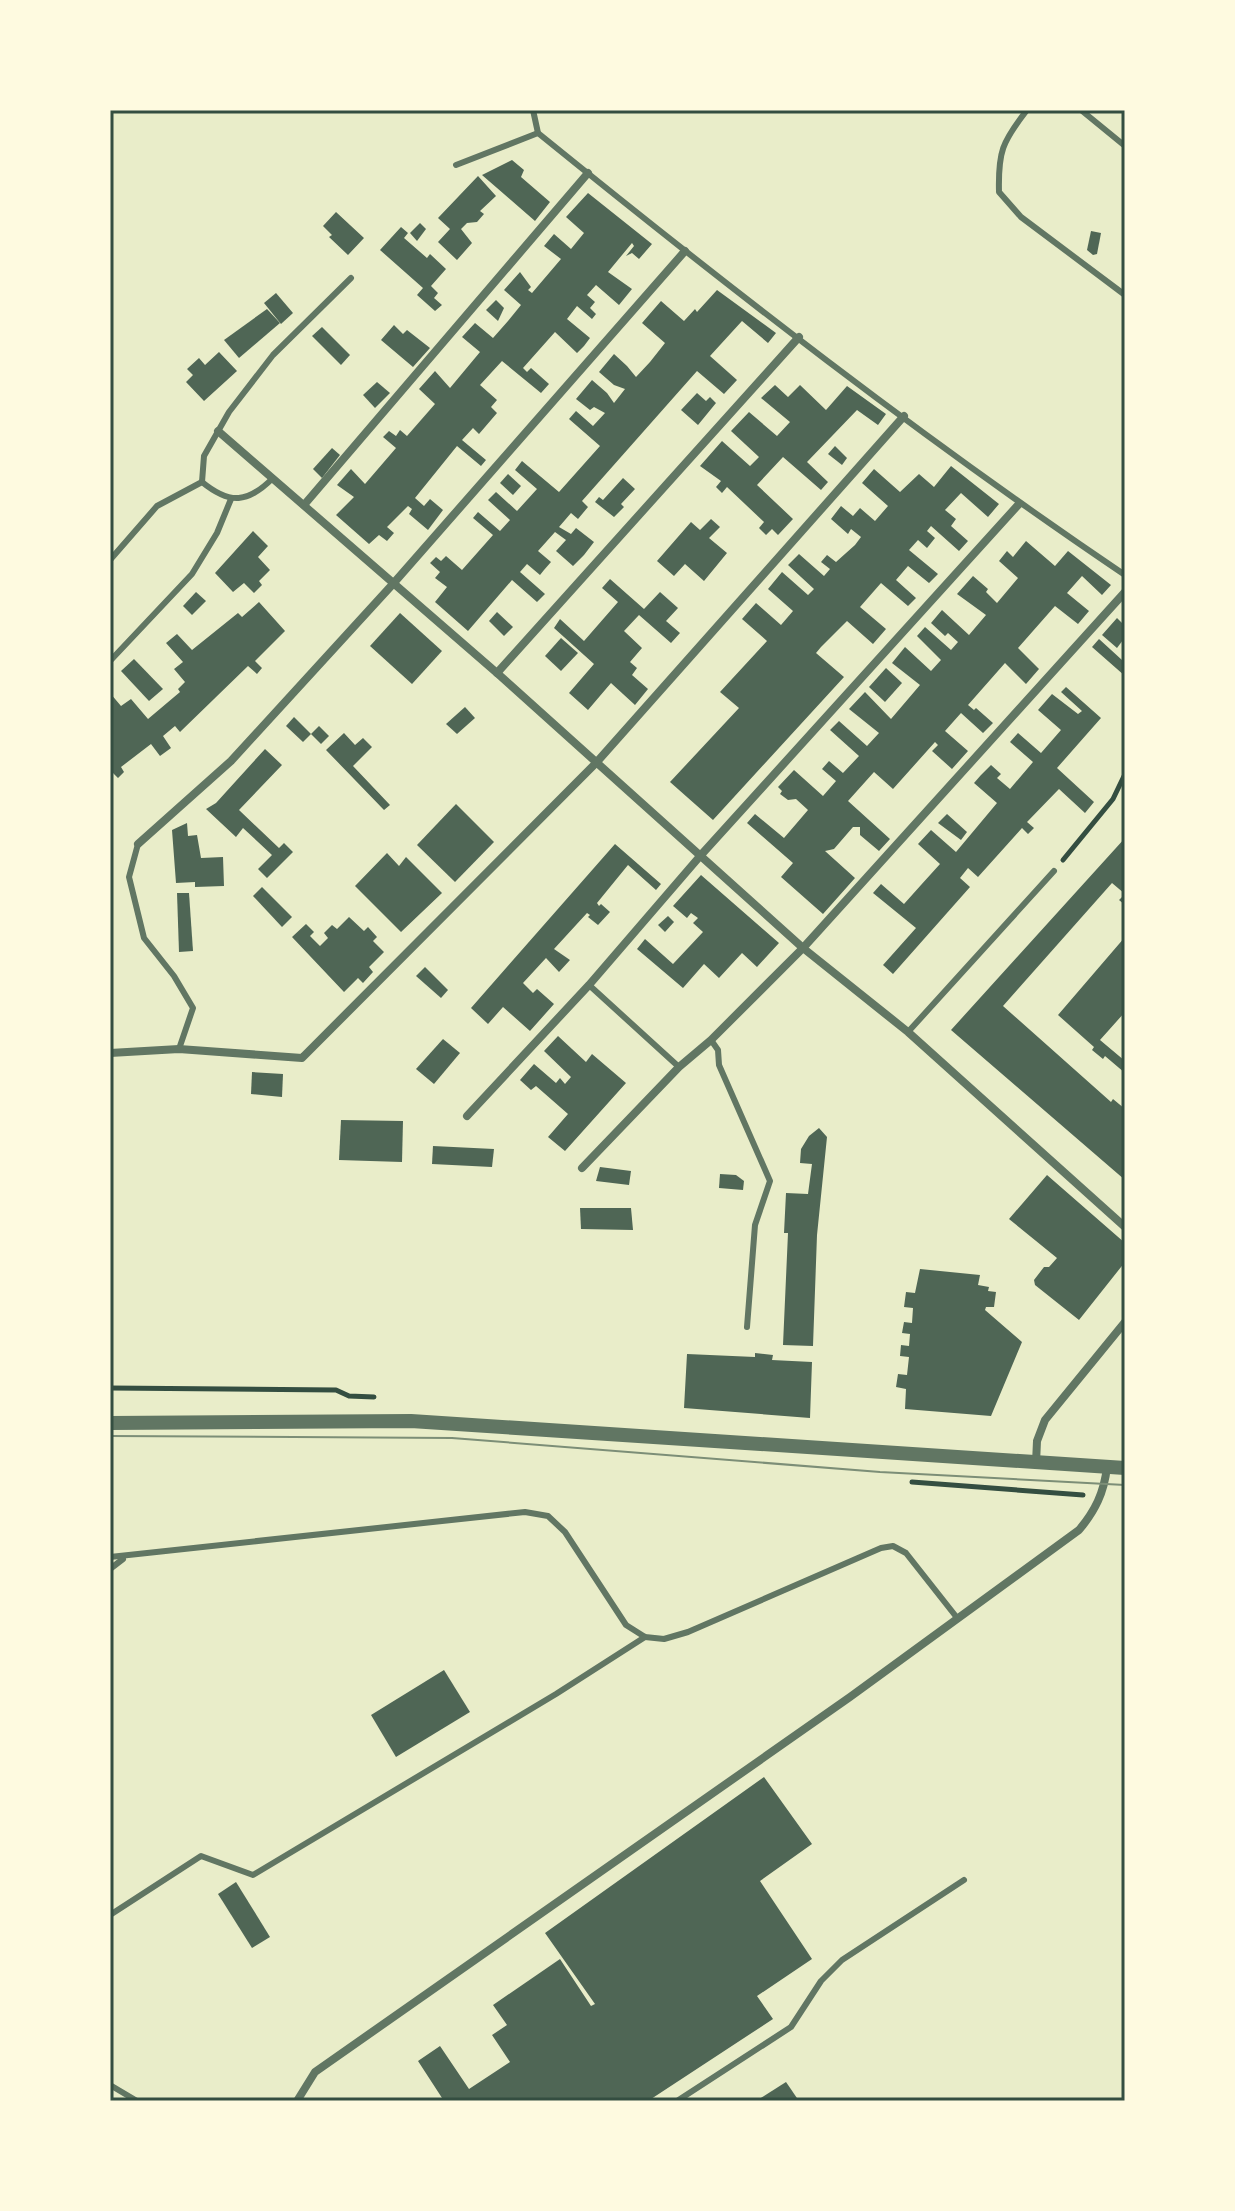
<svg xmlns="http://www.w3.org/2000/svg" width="1235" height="2211" font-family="Cabin,sans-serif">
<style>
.building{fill:#4f6655}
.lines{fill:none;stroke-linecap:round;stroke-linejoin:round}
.path{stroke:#344e41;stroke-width:5}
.service{stroke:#617663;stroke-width:6}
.minor{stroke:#617663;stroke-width:8}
.tertiary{stroke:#617663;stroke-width:14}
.tram{stroke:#7c8e77;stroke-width:2}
.neatline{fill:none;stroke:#344e41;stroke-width:3}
</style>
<rect width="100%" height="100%" fill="#e9edc9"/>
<g class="building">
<path d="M512 160 524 170 521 177 550 202 535 221 482 175Z"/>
<path d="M478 176 496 196 480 211 484 214 477 222 467 223 461 229 472 243 457 260 438 242 450 229 438 218Z"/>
<path d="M588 193 652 244 639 259 632 253 626 256 634 246 632 243 608 272 632 289 619 305 596 285 587 295 595 302 590 308 596 314 592 319 577 306 567 319 590 338 584 346 577 353 555 332 523 368 527 372 531 368 549 384 541 393 502 361 480 385 497 400 491 407 497 413 479 434 473 428 462 440 486 460 481 466 457 446 415 498 424 506 430 499 443 510 428 530 409 514 412 509 408 506 387 527 394 533 387 541 379 535 369 544 336 515 354 497 337 485 351 469 365 484 396 448 383 437 389 431 396 436 400 430 407 436 435 404 419 389 435 371 450 388 480 352 462 337 475 323 493 338 508 321 521 305 504 290 520 272 531 287 528 290 532 293 561 259 544 246 554 234 571 249 584 233 566 217Z"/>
<path d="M336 212 364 238 348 255 329 237 332 235 323 226Z"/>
<path d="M420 223 426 229 417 241 410 233Z"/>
<path d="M401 227 408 233 404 238 427 258 430 254 446 269 431 286 438 293 434 298 442 305 435 311 417 295 423 288 380 250Z"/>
<path d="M1091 231 1101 233 1097 254 1093 255 1087 250Z"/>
<path d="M717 290 776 333 768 343 742 321 710 356 737 380 724 394 697 371 582 501 588 507 578 519 571 513 559 527 571 534 576 528 594 542 584 555 573 566 556 551 566 540 555 532 538 551 551 562 544 570 540 575 527 564 520 572 545 594 537 602 512 580 468 631 435 602 447 587 435 578 440 572 430 563 436 557 441 561 446 556 462 570 493 535 473 518 478 512 500 531 510 520 488 500 496 492 517 511 537 489 515 470 522 461 559 492 600 446 569 419 576 411 593 426 605 413 594 407 590 410 576 399 592 380 607 393 614 403 625 389 614 385 599 372 614 354 627 366 636 377 650 362 665 343 642 323 661 301 684 321 695 309 697 312Z"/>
<path d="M276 293 293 313 281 324 264 303Z"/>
<path d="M496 300 504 308 498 321 486 310Z"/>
<path d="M267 309 280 323 239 358 224 340Z"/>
<path d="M394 325 403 334 407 330 430 348 413 367 381 340Z"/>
<path d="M322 327 350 355 341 365 312 336Z"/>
<path d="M219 352 237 371 204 401 186 382 193 375 187 369 199 358 205 365Z"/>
<path d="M377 382 390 393 375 408 363 395Z"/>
<path d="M775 385 788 397 800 385 826 410 847 386 886 414 878 425 857 410 807 462 828 482 821 490 783 457 757 485 793 519 778 535 772 529 766 535 759 528 764 522 727 487 722 493 716 487 721 481 700 466 722 441 750 466 759 457 731 431 749 412 777 436 790 422 761 398Z"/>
<path d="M697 393 706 401 710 397 716 403 698 425 681 410Z"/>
<path d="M835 446 847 458 842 465 828 454Z"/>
<path d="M332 448 340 455 322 478 313 469Z"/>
<path d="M951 466 999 504 988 517 961 493 945 510 956 519 951 526 968 541 959 551 931 526 927 531 935 538 927 548 918 540 909 550 938 574 929 583 908 566 896 580 916 598 908 606 881 583 860 607 886 629 873 644 847 621 821 647 816 653 844 677 713 820 670 782 739 708 720 692 767 641 742 619 756 603 781 625 793 611 768 589 782 572 808 595 814 589 788 565 799 554 824 576 830 569 821 562 827 555 836 562 855 545 861 537 851 529 848 534 831 519 841 506 853 516 860 508 875 521 888 506 862 483 874 469 900 492 919 474 934 487Z"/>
<path d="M508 474 521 486 513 495 500 483Z"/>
<path d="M623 478 635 489 621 504 624 507 614 517 595 502 599 497 603 500Z"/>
<path d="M711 519 720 527 709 538 727 553 704 581 685 564 674 576 657 561 691 522 700 530Z"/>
<path d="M253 531 268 546 258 557 270 570 259 581 262 585 254 593 244 583 233 592 215 573Z"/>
<path d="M1026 541 1055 566 1068 551 1111 585 1102 595 1082 576 1067 593 1089 611 1078 624 1055 606 1018 648 1039 669 1026 684 1005 663 968 705 974 710 976 708 993 723 983 733 961 713 945 731 968 751 952 769 932 751 938 745 935 742 893 789 874 772 848 801 890 839 879 851 860 835V827H853L834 849 825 851 855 878 823 914 781 877 793 863 747 823 755 814 784 838 808 810 796 799 788 800 780 794 782 791 778 787 794 770 823 796 836 781 822 769 829 761 843 773 859 756 830 730 839 721 867 746 879 733 849 709 865 692 891 719 920 685 892 663 905 647 931 671 941 660 917 636 925 627 951 650 958 642 948 633 945 636 931 623 942 610 969 635 986 615 957 594 973 576 988 589 986 592 997 603 1018 578 999 561 1007 551 1013 557Z"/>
<path d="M610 579 644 609 660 592 678 608 666 621 680 633 671 643 639 615 624 631 642 648 630 662 637 668 632 675 648 689 635 705 611 683 588 710 569 693 594 664 554 628 560 619 584 641 618 602 602 588Z"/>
<path d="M196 592 206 601 192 615 183 606Z"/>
<path d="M259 602 285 631 255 661 262 668 257 674 248 666 180 732 175 726 163 736 171 748 160 756 151 744 121 767 124 772 118 778 113 773 110 775V693L121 706 131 699 148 719 180 692 178 689 185 682 174 669 183 662 166 643 177 634 192 650 238 613 242 617Z"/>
<path d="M497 612 513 627 504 636 489 621Z"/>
<path d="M400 613 442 651 412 684 370 646Z"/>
<path d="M1117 618 1125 626V642L1123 640 1117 648 1102 635Z"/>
<path d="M561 638 578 653 561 671 545 656Z"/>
<path d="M1099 639 1122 660 1125 657V676L1092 647Z"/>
<path d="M134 659 163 689 149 701 121 671Z"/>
<path d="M886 668 902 683 885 702 869 687Z"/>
<path d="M1066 687 1101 718 1057 768 1094 802 1085 813 1059 789 1027 822 1034 828 1028 834 1022 828 978 877 968 868 960 878 970 887 893 974 883 965 916 928 873 893 881 884 904 904 921 885 940 864 918 844 931 830 956 852 997 803 974 783 981 775 991 765 1001 774 997 778 1010 789 1033 762 1010 742 1018 733 1041 753 1061 730 1038 710 1052 694 1078 714 1082 711 1061 692Z"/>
<path d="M465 707 475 718 457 734 446 724Z"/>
<path d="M294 717 311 734 303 742 286 726Z"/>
<path d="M319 726 329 736 321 744 311 734Z"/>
<path d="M344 733 355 745 363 738 372 747 353 766 390 805 384 810 326 750Z"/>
<path d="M265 749 282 765 239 810 279 848 284 843 293 852 267 878 258 869 272 855 243 828 236 837 206 809 216 803Z"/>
<path d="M456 804 494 842 455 882 417 845Z"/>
<path d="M947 814 967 832 961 840 938 823Z"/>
<path d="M187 823 188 836 197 835 201 858 223 857 224 886 195 887V882L176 883 172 830Z"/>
<path d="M1125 838V905L1119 900 1125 894 1112 883 1003 1006 1111 1102 1113 1099 1125 1109V1180L951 1030Z"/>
<path d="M615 844 661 884 656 890 628 865 597 903 599 906 601 904 610 912 598 925 588 917 590 915 587 913 554 949 570 960 559 972 546 958 523 983 533 993 537 989 554 1004 530 1031 503 1007 488 1024 471 1008Z"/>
<path d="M387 853 399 866 406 857 442 893 401 932 355 886Z"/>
<path d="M701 875 779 943 757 967 742 953 719 978 704 964 683 988 637 949 645 939 673 964 703 932 693 923 698 918 691 913 687 918 673 906Z"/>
<path d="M262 887 292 917 282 927 253 896Z"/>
<path d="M177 893H189L193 951 179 952Z"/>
<path d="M668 916 674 922 665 932 658 925Z"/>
<path d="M349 917 364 931 368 927 377 937 373 941 384 952 369 967 373 972 363 983 358 978 344 992 292 937 306 924 314 932 310 936 320 946 328 938 324 933 332 925 337 929Z"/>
<path d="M1125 937V1012L1100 1040 1125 1061V1073L1105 1056 1103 1059 1092 1050 1094 1047 1058 1015Z"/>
<path d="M425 967 448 990 441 998 416 976Z"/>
<path d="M558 1036 586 1062 592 1054 626 1083 565 1151 548 1137 568 1114 536 1086 531 1090 520 1080 534 1064 556 1083 560 1078 565 1084 571 1077 544 1051Z"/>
<path d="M443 1039 460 1053 434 1084 416 1069Z"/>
<path d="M252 1072 283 1074 282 1097 251 1094Z"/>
<path d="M341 1120 403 1121 402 1162 339 1160Z"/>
<path d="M819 1128 827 1137 817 1235 813 1346 783 1345 788 1233H784L786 1193 808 1194 812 1164 800 1163 801 1149 809 1136Z"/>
<path d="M433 1146 494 1149 492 1167 432 1164Z"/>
<path d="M600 1167 631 1171 629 1185 596 1181Z"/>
<path d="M720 1174 736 1175 744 1181 743 1190 719 1188Z"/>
<path d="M1047 1175 1125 1243V1262L1079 1320 1035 1285 1034 1280 1044 1267H1049L1057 1258 1009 1219Z"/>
<path d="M580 1208H631L633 1230 581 1229Z"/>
<path d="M920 1269 980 1275 978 1285 989 1287 988 1291 996 1292 994 1307H986L985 1310 1022 1342 991 1416 905 1409 906 1389 896 1387 898 1374 907 1375 909 1357 900 1356 901 1345 909 1346 910 1334 902 1333 904 1322 912 1323 913 1308 904 1307 906 1292 915 1293Z"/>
<path d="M755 1353 773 1355 772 1360 812 1362 810 1418 684 1408 687 1354 755 1357Z"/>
<path d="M444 1670 470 1712 396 1757 371 1715Z"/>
<path d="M764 1777 812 1844 760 1881 812 1959 757 1996 773 2019 648 2101H444L418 2061 440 2046 469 2089 510 2062 492 2035 507 2025 493 2005 560 1959 591 2006 595 2004 545 1933Z"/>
<path d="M236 1882 270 1937 252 1948 218 1894Z"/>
<path d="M786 2082 799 2101H756Z"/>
</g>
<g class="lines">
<g class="path">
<path d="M1063 860 1113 799 1125 774"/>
<path d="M110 1388 336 1390 349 1396 374 1397"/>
<path d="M912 1482 1083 1495"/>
</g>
<g class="service">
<path d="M533 110 538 133C728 287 922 438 1125 575"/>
<path d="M1027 110C1002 142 998 152 999 192L1021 217 1125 295"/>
<path d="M1081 110 1125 146"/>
<path d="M456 165 538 133"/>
<path d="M202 482 204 456 229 412 273 355 351 278"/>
<path d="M202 482C230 505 248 503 273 478"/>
<path d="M110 560 157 506 202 482"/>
<path d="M110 661 192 574 217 533 231 499"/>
<path d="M138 844 129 877 144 938 174 976 193 1008 179 1049"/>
<path d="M589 985 679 1067"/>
<path d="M908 1032 1054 871"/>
<path d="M711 1040 718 1050 719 1065 770 1181 755 1225 747 1327"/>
<path d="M110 1557 525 1512 548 1516 565 1532 626 1625 645 1637 664 1639 688 1632 881 1548 893 1546 906 1553 958 1619"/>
<path d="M110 1569 123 1559"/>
<path d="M110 1915 201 1856 253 1875 556 1694 645 1637"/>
<path d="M110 2085 137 2101"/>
<path d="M677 2101 791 2027 821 1981 842 1960 964 1880"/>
</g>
<g class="minor">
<path d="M218 431 497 673 803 948 908 1032 1125 1227"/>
<path d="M304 505 588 173"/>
<path d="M497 673 799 337"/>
<path d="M138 844 231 761 392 585 685 251"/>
<path d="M110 1053 179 1049 302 1058 596 763 904 416"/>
<path d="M467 1116 589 985 701 855 1019 504"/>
<path d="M582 1168 679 1067 711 1040 803 948 1125 592"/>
<path d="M1036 1463 1037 1441 1045 1420 1125 1322"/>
<path d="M297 2101 315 2072 850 1697 1079 1530C1095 1511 1104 1493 1107 1467"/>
</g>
<path class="tertiary" d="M110 1423 411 1421 1125 1468"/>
<path class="tram" d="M110 1436 452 1438 880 1472 1125 1485"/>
</g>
<rect width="1235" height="2211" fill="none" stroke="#fefae0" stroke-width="224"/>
<rect x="112" y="112" width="1011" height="1987" class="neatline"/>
</svg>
